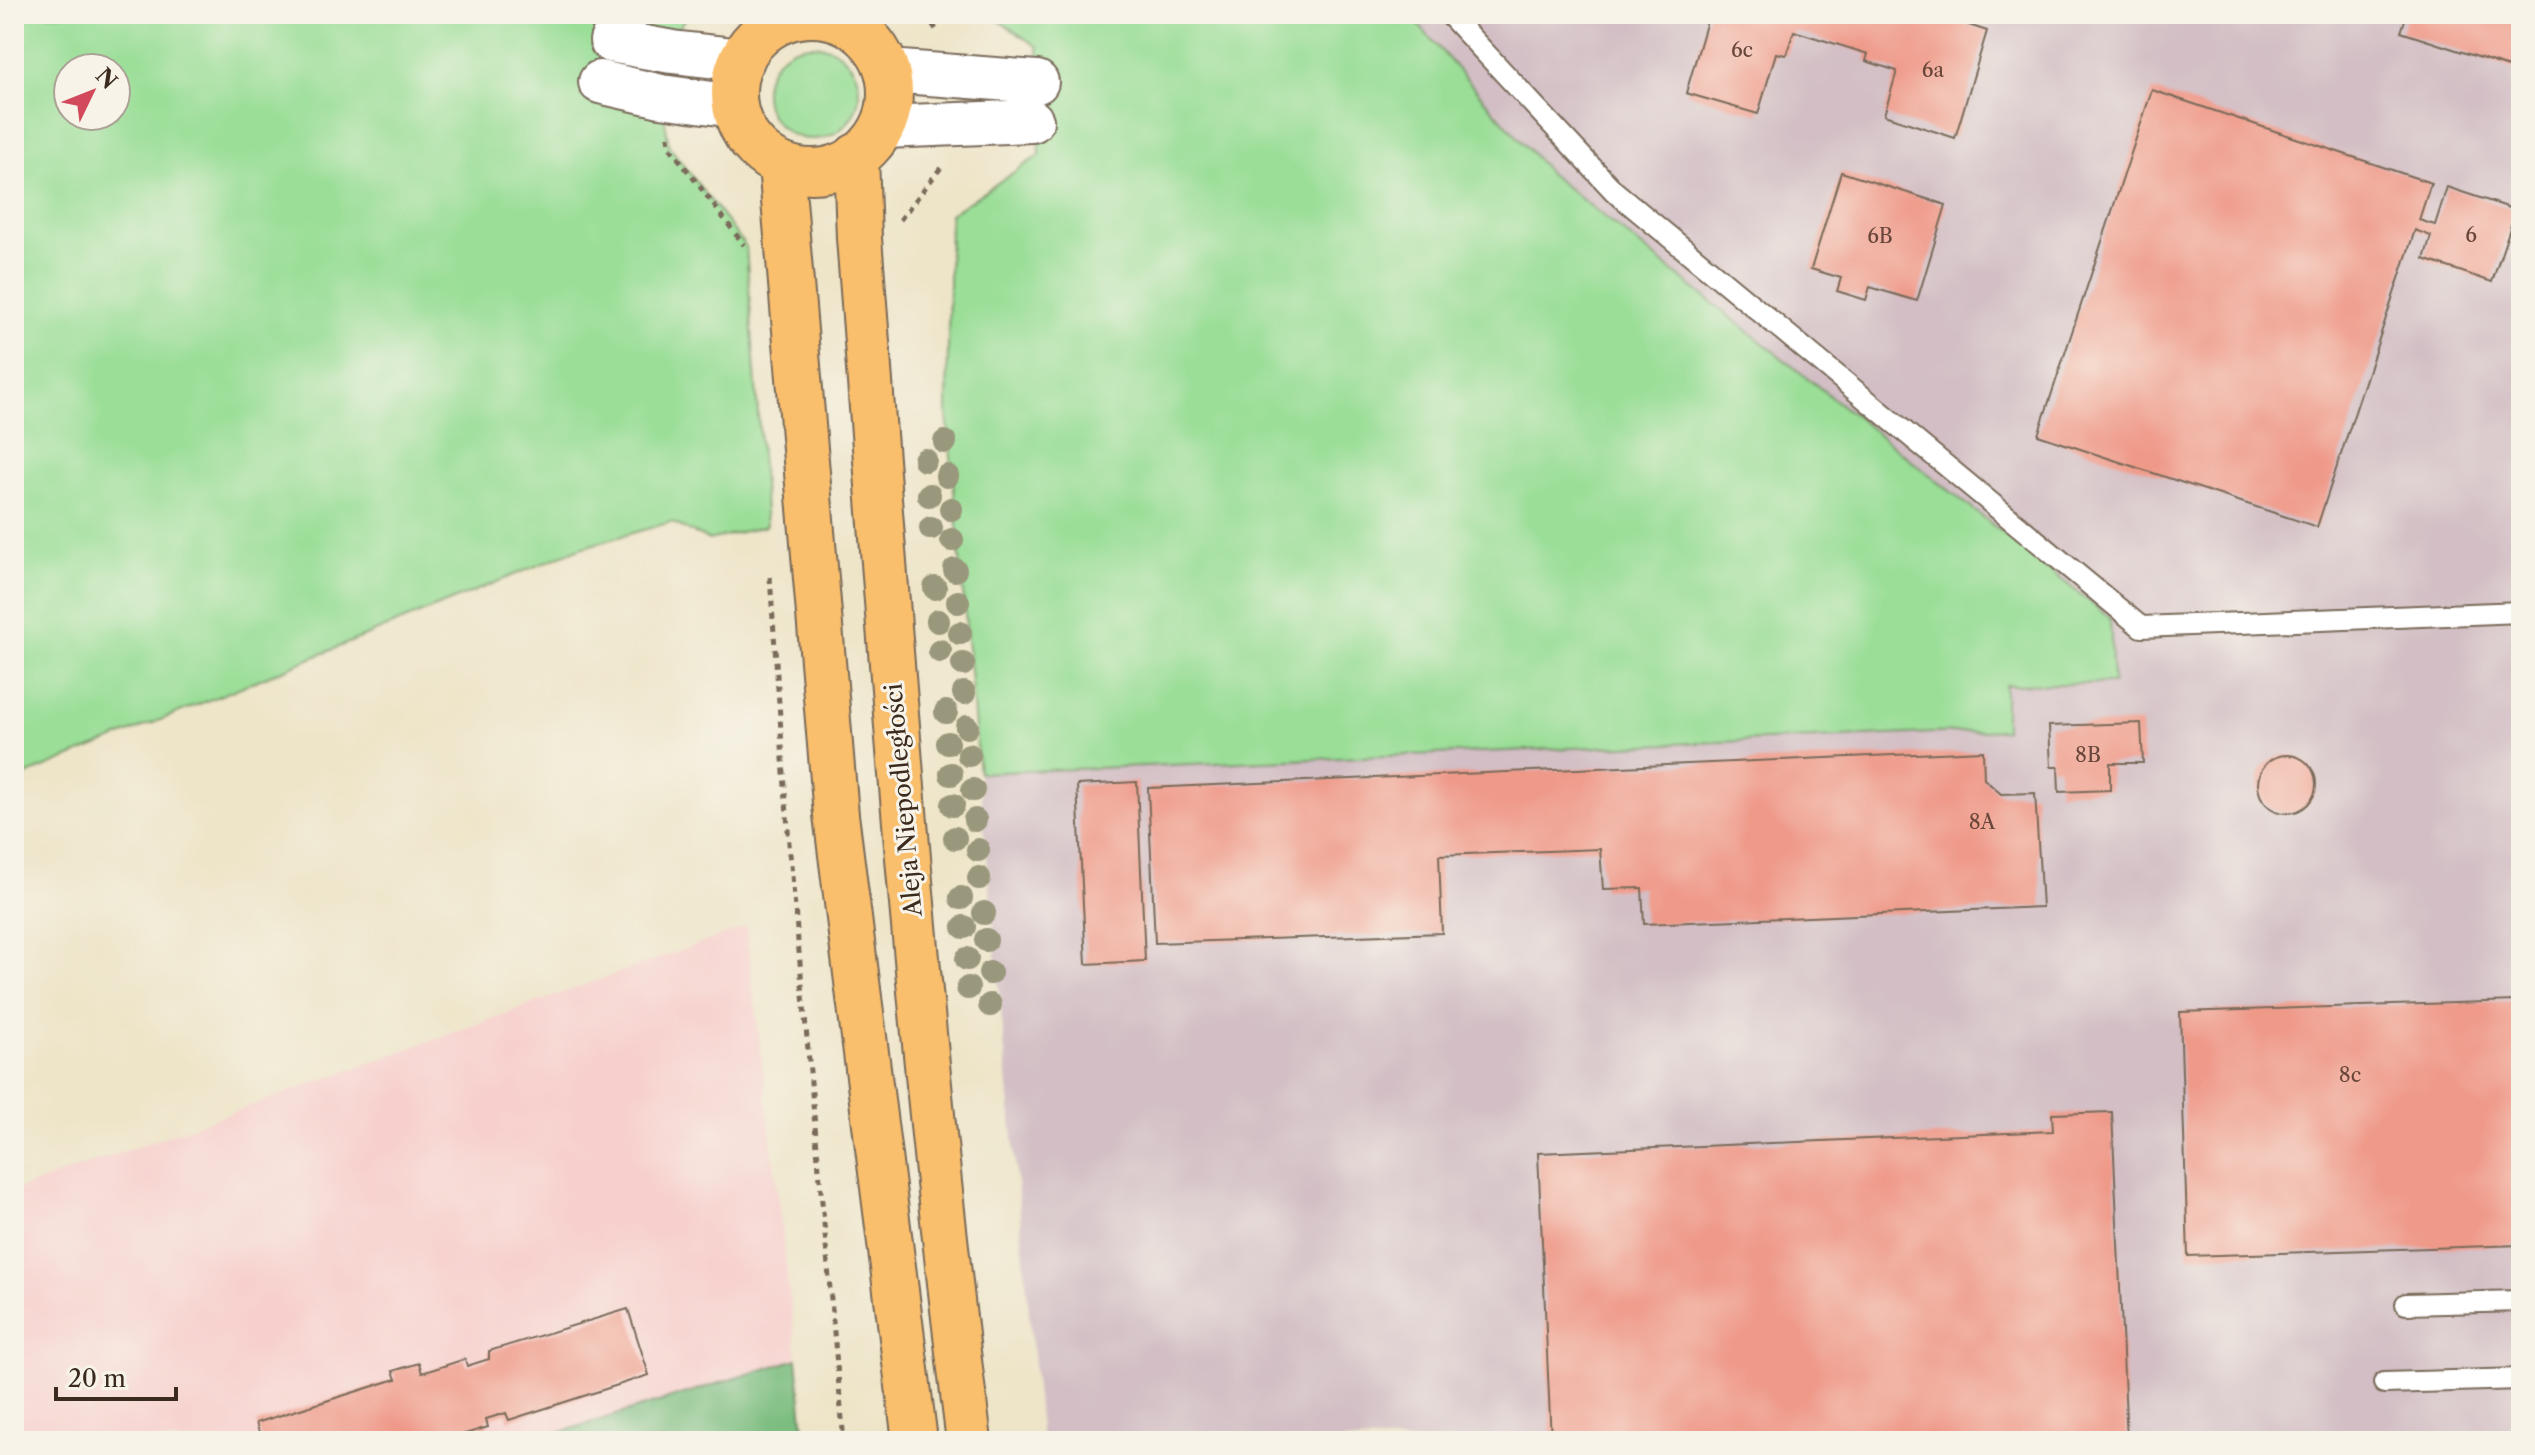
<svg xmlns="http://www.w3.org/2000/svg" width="2535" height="1455" font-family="'Libre Caslon Text',serif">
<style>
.built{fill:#f7d0ce}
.industrial{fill:#d2bec4}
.green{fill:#9ade97;stroke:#6a845a;stroke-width:2;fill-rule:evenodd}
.forest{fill:#7bbd80;stroke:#5b744f;stroke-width:2}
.building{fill:#ef9a89}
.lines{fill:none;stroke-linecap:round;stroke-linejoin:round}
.lane-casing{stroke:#7a6b5a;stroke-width:24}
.street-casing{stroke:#7a6b5a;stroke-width:46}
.primary-casing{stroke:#7a6b5a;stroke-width:48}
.path{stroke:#7a6b5a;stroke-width:5;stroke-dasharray:6 6;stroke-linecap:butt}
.lane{stroke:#fff;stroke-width:20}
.street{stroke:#fff;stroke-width:42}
.primary{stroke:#f9bf6d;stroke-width:44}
.tree{fill:#99977b}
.labels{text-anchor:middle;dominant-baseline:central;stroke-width:6;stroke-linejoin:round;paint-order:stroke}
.number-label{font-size:20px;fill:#684639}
.street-label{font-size:24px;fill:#3b2a1e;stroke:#f7f3e8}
</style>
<rect width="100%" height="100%" fill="#f7f3e8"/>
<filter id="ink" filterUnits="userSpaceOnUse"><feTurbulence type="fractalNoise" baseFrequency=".0125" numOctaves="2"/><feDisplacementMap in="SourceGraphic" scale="16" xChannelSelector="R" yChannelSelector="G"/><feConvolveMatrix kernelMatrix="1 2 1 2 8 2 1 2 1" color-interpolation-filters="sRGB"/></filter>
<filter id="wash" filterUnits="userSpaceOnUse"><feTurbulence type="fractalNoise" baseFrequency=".006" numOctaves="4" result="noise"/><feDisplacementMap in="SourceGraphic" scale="32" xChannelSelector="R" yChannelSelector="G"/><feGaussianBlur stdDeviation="1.8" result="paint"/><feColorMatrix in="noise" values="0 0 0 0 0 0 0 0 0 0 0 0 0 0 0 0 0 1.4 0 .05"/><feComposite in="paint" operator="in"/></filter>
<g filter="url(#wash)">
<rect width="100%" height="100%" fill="#eee5c9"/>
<path class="built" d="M746 927 797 1359 532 1441H14V1191Z"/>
<path class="industrial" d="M1409 14H2521V1441H1041L979 773 2005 730 2004 685Z"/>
<g class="green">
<path d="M14 14H690L681 24 661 96 669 146 746 247 766 526 709 540 671 522 580 548 14 780ZM68 68H116V116H68Z"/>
<path d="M989 14H1409L1550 174 2110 618 2113 683 2005 685V730L979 773 947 412 950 214 1040 155 1038 47Z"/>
<circle cx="812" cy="92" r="47"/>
</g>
<path class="forest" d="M797 1359 805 1441H532Z"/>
<g id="blocks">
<g class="building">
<path d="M1709 14H1935L1987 31 1955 138 1884 115 1897 71 1866 61 1868 54 1794 31 1786 55 1776 53 1758 114 1686 93Z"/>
<path d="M2407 14H2521V71L2401 32Z"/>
<path d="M2152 90 2431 183 2419 220 2435 225 2447 187 2516 210 2492 282 2424 259 2431 236 2415 230 2317 527 2038 435Z"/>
<path d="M1841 172 1946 205 1917 301 1870 287 1866 300 1837 291 1841 278 1811 269Z"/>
<path d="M2141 723 2143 763H2110V790L2059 792 2058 767H2051L2049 726Z"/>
<path d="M1983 751 1984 779 2001 794 2035 793 2042 907 1644 924 1642 888 1603 889 1600 849 1439 855 1442 933 1155 943 1148 788Z"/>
<circle cx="2287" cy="784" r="29"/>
<path d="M1137 782 1145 961 1086 964 1077 785Z"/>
<path d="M2516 1001 2521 1139V1245L2188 1256 2180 1012Z"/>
<path d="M2112 1112 2127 1441H1551L1538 1153 2053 1131 2052 1114Z"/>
<path d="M628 1309 649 1375 509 1420 506 1413 486 1419 488 1427 442 1441H262L256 1423 396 1379 393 1371 419 1363 422 1373 465 1359 467 1366 489 1359V1351Z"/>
</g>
</g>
</g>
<g filter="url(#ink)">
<use href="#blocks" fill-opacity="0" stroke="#7a6b5a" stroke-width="2"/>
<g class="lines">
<defs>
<g id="lane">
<path d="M1449 14 1614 191 2141 627 2521 612"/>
<path d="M2406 1304 2521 1301"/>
<path d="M2384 1383 2521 1379"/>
</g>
<g id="street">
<path d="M611 41 672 52 743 60"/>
<path d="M888 71 1037 82"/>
<path d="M600 82 661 96 734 106"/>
<path d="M884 127 1032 121"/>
</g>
<g id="primary">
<circle cx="812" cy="93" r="78"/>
<path d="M856 156 859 238C890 640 918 1042 969 1441"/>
<path d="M781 165 836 815 915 1441"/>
</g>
</defs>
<use href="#lane" class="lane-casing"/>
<use href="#street" class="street-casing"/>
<use href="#primary" class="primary-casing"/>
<g class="path">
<path d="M926 14 939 34"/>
<path d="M668 136 669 146 744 245"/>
<path d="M900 220 943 165"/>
<path d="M770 577 789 843 844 1441"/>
</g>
<use href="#lane" class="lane"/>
<use href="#street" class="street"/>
<use href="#primary" class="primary"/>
</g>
<g class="tree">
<circle cx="945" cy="442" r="12"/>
<circle cx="925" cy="460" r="12"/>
<circle cx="947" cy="476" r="12"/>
<circle cx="929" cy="495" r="12"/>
<circle cx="951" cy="509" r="12"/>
<circle cx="931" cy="528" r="12"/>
<circle cx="952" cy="540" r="12"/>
<circle cx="955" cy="570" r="12"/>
<circle cx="935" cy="588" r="12"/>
<circle cx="958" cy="602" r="12"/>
<circle cx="938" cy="621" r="12"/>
<circle cx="960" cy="633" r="12"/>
<circle cx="940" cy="651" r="12"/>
<circle cx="963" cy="664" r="12"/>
<circle cx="964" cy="693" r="12"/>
<circle cx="946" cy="712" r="12"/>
<circle cx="967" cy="727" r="12"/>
<circle cx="948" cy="743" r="12"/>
<circle cx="969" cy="755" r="12"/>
<circle cx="951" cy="774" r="12"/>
<circle cx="973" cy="790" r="12"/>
<circle cx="953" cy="805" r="12"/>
<circle cx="975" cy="820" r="12"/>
<circle cx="955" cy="838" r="12"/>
<circle cx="978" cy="850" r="12"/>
<circle cx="979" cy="878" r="12"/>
<circle cx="961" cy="898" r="12"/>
<circle cx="984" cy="913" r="12"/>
<circle cx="964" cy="927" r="12"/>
<circle cx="986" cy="940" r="12"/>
<circle cx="967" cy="959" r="12"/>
<circle cx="990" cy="973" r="12"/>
<circle cx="968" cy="988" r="12"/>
<circle cx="990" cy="1005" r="12"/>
</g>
</g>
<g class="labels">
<g class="number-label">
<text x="1742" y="50">6c</text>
<text x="1933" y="70">6a</text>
<text x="2471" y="235">6</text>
<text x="1880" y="236">6B</text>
<text x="2088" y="755">8B</text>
<text x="1982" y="822">8A</text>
<text x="2350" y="1075">8c</text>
</g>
<g class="street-label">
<text transform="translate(903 800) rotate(-95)">Aleja Niepodległości</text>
</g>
</g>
<rect width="2535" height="1455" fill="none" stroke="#f7f3e8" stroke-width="48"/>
<g transform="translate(92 92) rotate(47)"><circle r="38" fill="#f7f3e8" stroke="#aca397" stroke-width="2"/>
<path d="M0-6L14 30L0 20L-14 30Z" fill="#d1495b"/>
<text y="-12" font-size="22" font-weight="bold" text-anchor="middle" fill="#3b2a1e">N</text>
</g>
<path d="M56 1387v12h120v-12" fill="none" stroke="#3b2a1e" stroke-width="4"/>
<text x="68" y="1387" font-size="24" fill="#3b2a1e" stroke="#f7f3e8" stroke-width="6" paint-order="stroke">20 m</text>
</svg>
